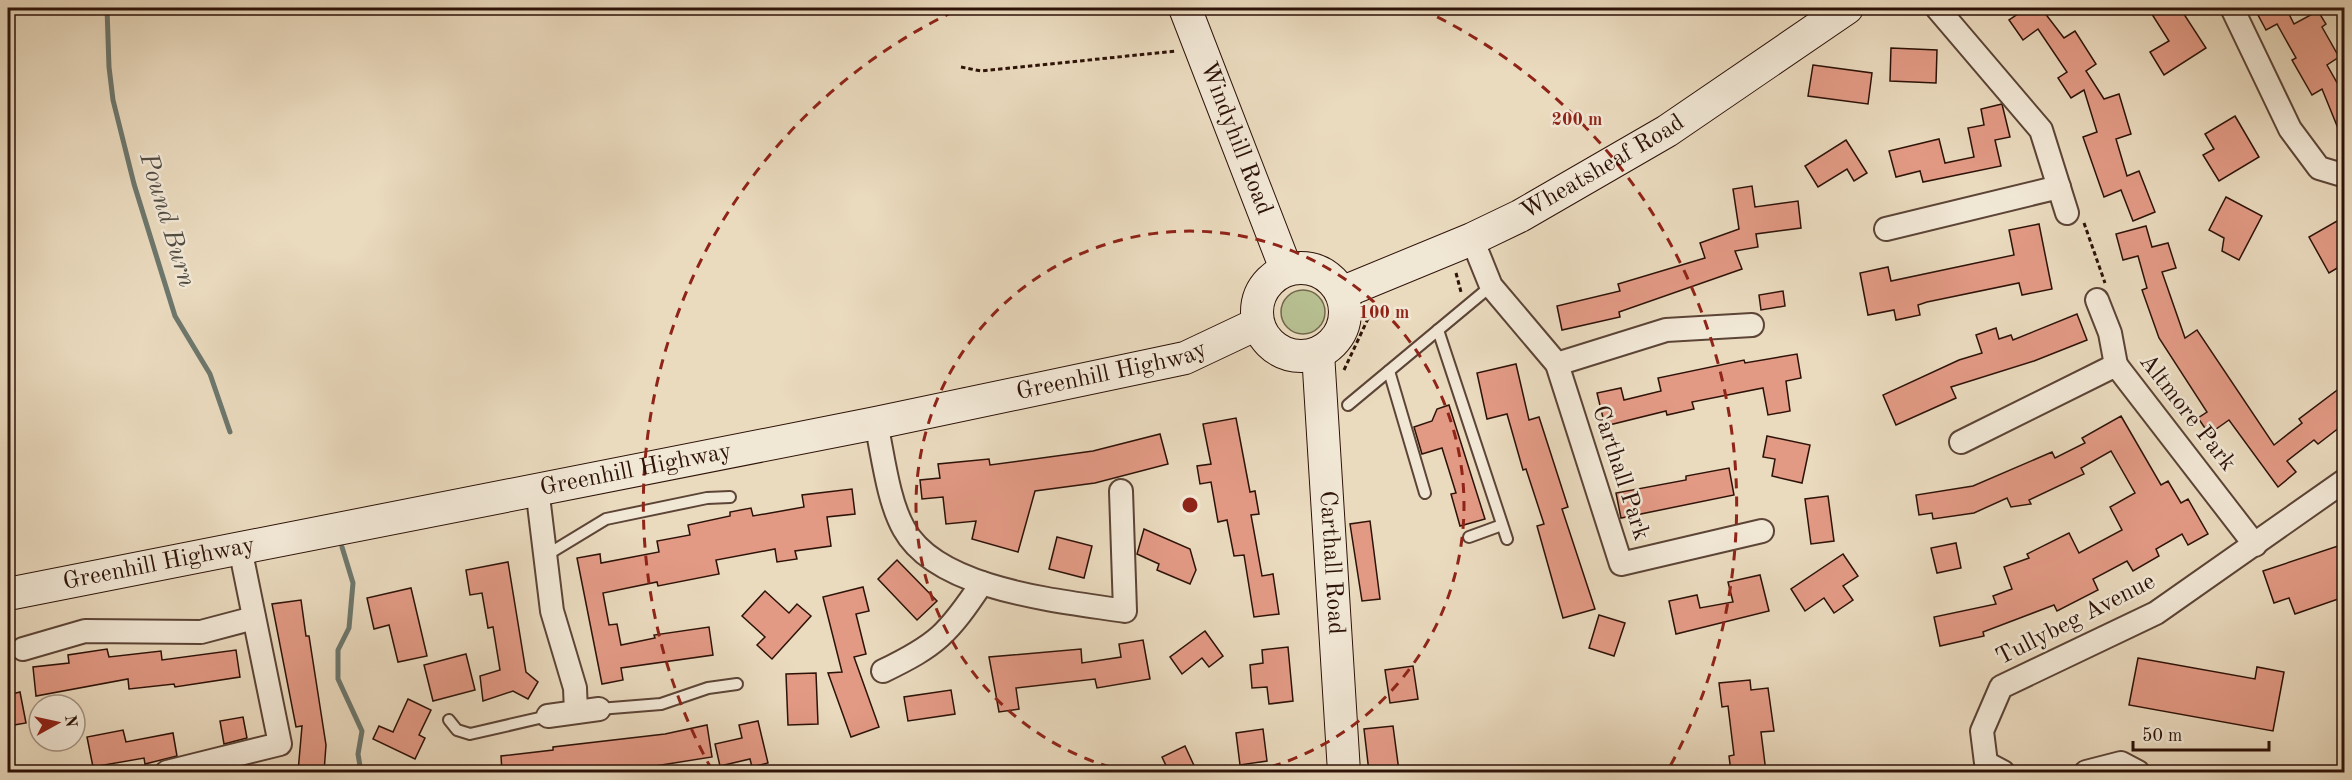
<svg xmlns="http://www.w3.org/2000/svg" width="2352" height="780" font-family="'Old Standard TT',serif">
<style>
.green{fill:#b7bf91;stroke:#72684c;stroke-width:1.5}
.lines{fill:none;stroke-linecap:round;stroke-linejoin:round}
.stream{stroke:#6d776d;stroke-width:5}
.building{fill:#e39a85;stroke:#2d1208;stroke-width:1.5}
.lane-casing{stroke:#5c4436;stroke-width:14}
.street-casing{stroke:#5c4436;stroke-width:26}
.secondary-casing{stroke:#2d1208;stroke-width:34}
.path{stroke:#2d1208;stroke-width:3;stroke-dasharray:4.5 3;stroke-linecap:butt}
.lane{stroke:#f1e7d5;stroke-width:10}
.street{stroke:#f1e7d5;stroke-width:22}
.secondary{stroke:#f1e7d5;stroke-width:32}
.ring{fill:none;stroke:#8f2418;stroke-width:3;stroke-dasharray:10 8}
.labels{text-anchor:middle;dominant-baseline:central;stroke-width:5;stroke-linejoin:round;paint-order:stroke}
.street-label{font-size:24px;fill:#2d1208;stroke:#f1e7d5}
.water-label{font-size:26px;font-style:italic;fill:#524d43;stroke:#f1e7d5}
.centre{fill:#8f2418;stroke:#f1e7d5;stroke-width:3}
.ring-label{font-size:18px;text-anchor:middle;font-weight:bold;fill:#8f2418;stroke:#f1e7d5;stroke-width:5;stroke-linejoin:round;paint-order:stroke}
</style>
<rect width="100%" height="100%" fill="#eadabe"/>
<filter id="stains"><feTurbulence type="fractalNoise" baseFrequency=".00333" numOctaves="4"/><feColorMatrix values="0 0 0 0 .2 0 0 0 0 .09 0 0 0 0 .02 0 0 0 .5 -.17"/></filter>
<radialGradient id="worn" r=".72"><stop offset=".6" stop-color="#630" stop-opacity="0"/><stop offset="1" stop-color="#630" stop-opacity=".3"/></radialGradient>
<circle class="green" cx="1303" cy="312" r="22"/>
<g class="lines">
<g class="stream">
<path d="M107 8 109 67 113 100 134 184 175 316 210 374 230 432"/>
<path d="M342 547 353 583 349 628 338 650V679L362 731 358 754 361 772"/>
</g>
</g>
<g class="building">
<path d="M2027 8H2041L2064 38 2075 31 2096 64 2086 71 2104 99 2119 94 2131 134 2116 139 2127 176 2139 171 2155 212 2133 221 2121 190 2104 197 2083 137 2097 132 2084 90 2071 98 2058 78 2067 72 2038 29 2023 40 2009 20Z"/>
<path d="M2148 8H2180L2206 48 2164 75 2150 52 2169 41Z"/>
<path d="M2268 8H2286L2294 24 2318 11 2326 24 2322 27 2339 57 2327 65 2344 95V143L2322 89 2312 95 2292 60 2296 58 2277 24 2266 30 2257 13Z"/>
<path d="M1891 48 1937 50 1936 83 1890 81Z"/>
<path d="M1813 65 1872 73 1868 104 1808 96Z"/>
<path d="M2002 104 2010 137 1995 140 2001 166 1923 182 1920 171 1896 177 1889 151 1939 139 1945 163 1974 157 1968 128 1984 125 1981 109Z"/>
<path d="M2235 116 2259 157 2219 181 2203 155 2214 149 2205 134Z"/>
<path d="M1846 140 1867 173 1854 181 1847 169 1818 187 1805 166Z"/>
<path d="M1752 186 1755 207 1798 201 1801 228 1756 234 1758 247 1735 251 1742 269 1619 312 1620 317 1562 330 1557 306 1620 291 1618 284 1705 258 1700 243 1739 229 1733 189Z"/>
<path d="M2226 197 2262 216 2239 260 2222 251 2224 238 2209 230Z"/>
<path d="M2344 217V264L2329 273 2309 237Z"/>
<path d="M2039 224 2052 289 2022 295 2019 283 1927 302 1918 305 1920 315 1896 320 1894 310 1868 315 1860 273 1888 267 1891 281 2014 255 2009 230Z"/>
<path d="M2146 226 2152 247 2168 243 2176 268 2162 272 2185 338 2197 330 2274 445 2302 423 2299 419 2344 385V424L2318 444 2314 440 2287 461 2296 472 2278 487 2229 420 2209 434 2198 418 2207 412 2159 338 2142 290 2147 288 2138 256 2123 260 2116 234Z"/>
<path d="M1783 291 1785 306 1761 310 1759 295Z"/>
<path d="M2077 314 2087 340 2034 361 1951 387 1956 398 1896 425 1883 395 1959 360 1982 353 1976 335 1996 328 1999 339 2011 335 2013 340Z"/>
<path d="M1797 354 1801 378 1786 381 1790 411 1768 415 1763 388 1692 402 1694 409 1667 415 1666 411 1605 426 1597 393 1621 388 1624 400 1661 391 1658 378 1744 360 1745 363Z"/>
<path d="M1516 364 1529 420 1539 417 1568 507 1562 509 1595 609 1563 618 1537 526 1544 524 1526 469 1523 470 1507 414 1487 419 1477 373Z"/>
<path d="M1449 405 1485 519 1460 526 1451 494 1456 493 1442 448 1422 454 1414 427 1432 421 1437 409Z"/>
<path d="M2121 416 2161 485 2168 481 2181 503 2188 499 2208 534 2188 545 2182 534 2156 549 2159 556 2133 571 2127 561 2093 579 2098 590 2057 611 2054 605 1983 632 1984 636 1940 646 1934 617 1996 604 1993 596 2012 589 2004 567 2029 558 2027 554 2069 533 2079 553 2122 530 2110 507 2135 493 2111 451 2081 468 2084 474 2029 500 2031 504 2011 507 2007 498 1974 513 1933 519 1932 513 1919 515 1916 495 1973 486 2052 452 2055 458 2085 443 2082 438Z"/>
<path d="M1236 418 1250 492 1255 491 1259 514 1251 515 1262 576 1273 574 1279 614 1254 617 1244 555 1234 556 1227 520 1218 522 1211 482 1200 484 1197 466 1211 464 1203 424Z"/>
<path d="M1160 434 1168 464 1095 483 1035 491 1018 552 972 539 976 521 946 524 943 497 922 499 920 480 940 478 938 464 989 459 990 465 1093 451Z"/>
<path d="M1767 436 1810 445 1802 483 1772 476 1775 459 1763 457Z"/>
<path d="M1729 468 1734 495 1621 518 1616 493 1686 480V476Z"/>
<path d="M852 489 855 514 827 517 831 546 795 551 797 559 777 562 775 549 716 560 719 574 658 586 657 582 603 593 609 625 617 624 621 645 655 638 654 635 709 627 713 655 621 668 623 680 602 684 577 558 600 554 601 563 659 552 657 541 690 535 688 525 730 516V512L751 508 753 516 804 507 802 495Z"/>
<path d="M1828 496 1834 541 1811 544 1805 499Z"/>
<path d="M1370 521 1380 599 1362 601 1350 524Z"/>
<path d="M1144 529 1190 549 1196 570 1190 584 1157 570 1159 564 1137 554Z"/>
<path d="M1057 537 1092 546 1084 578 1049 569Z"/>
<path d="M1956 543 1961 568 1937 573 1931 548Z"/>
<path d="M2344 544V597L2295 614 2289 598 2274 603 2263 571Z"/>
<path d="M1843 554 1858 576 1843 586 1853 600 1834 613 1824 598 1805 611 1791 589Z"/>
<path d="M897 560 937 601 917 620 878 579Z"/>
<path d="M508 562 526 672 538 682 528 699 513 691 483 701 480 676 500 670 493 627 488 628 482 593 470 595 466 570Z"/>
<path d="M1760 575 1769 611 1676 634 1669 601 1697 595 1700 608 1733 602 1728 582Z"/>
<path d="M863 587 869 611 856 614 866 654 854 657 879 727 851 737 828 673 842 672 823 597Z"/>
<path d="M411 588 427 656 398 662 389 625 374 629 367 598Z"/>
<path d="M765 591 789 613 797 604 811 616 772 659 757 645 765 637 742 616Z"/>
<path d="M301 600 306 636H309L326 745 324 772H298L302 726 296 727 272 604Z"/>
<path d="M1599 615 1625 623 1614 656 1589 648Z"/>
<path d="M1205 631 1223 656 1209 667 1202 658 1182 674 1170 657Z"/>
<path d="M1143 640 1150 679 1097 688 1095 679 1016 688 1019 709 999 712 989 657 1081 649 1082 663 1121 657 1119 644Z"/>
<path d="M1288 647 1293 701 1269 704 1267 687 1252 688 1250 665 1263 663 1262 650Z"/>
<path d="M107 649 109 657 161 651 162 660 236 650 240 677 175 687 174 684 129 689 128 679 36 696 33 667 69 663 68 655Z"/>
<path d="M466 654 475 690 433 701 424 665Z"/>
<path d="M2138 658 2255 679 2257 667 2284 672 2273 731 2129 705Z"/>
<path d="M1413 666 1418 699 1390 703 1385 670Z"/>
<path d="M816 673 818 724 788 725 786 674Z"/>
<path d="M1750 680 1751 690 1768 688 1774 731 1761 732 1766 772H1731L1729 756 1734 755 1728 706 1722 707 1719 683Z"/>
<path d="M951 690 955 714 908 721 904 697Z"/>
<path d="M20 692 26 723 8 726V695Z"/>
<path d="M408 699 431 710 419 735 425 738 415 759 373 739 379 726 393 732Z"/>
<path d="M243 717 247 738 224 744 220 721Z"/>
<path d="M758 721 768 763 752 767 750 759 720 766 715 744 742 738 739 725Z"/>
<path d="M707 725 712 757 617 772H502L501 756 553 750V747L665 734Z"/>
<path d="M1393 726 1399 771 1369 772 1364 729Z"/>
<path d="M1263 729 1267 761 1240 765 1236 733Z"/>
<path d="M123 730 126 742 173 733 177 756 145 764 144 758 93 767 87 737Z"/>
<path d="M1185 746 1197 772H1169L1162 757Z"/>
</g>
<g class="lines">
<defs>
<g id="lane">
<path d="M1438 330 1507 539"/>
<path d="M1389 371 1425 493"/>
<path d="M1348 405 1491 286"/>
<path d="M1469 537 1502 525"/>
<path d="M545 556 606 519 707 498 730 497"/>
<path d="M599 709 661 704 708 688 737 684"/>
<path d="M449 720 457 730 470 734 548 716"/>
</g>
<g id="street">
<path d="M1937 8 2041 130 2067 213"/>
<path d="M2232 8 2290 129 2319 168 2339 174"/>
<path d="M1886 229 2059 187"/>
<path d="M1472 239 1491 286 1557 364 1621 564 1762 531"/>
<path d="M2097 300 2110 333 2116 365"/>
<path d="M1557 364 1666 330 1752 325"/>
<path d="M876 423C883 455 888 501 904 529 938 591 1063 601 1125 611L1121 491"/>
<path d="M1961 442 2116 365 2255 545"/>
<path d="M537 488 552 611 575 688 576 712"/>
<path d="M23 649 85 631 201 632 254 618"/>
<path d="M883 671C937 645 948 634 982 583"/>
<path d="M548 716 599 709"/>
<path d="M167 772 280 744 240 548"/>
<path d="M2003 772 1986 763 1982 731 2001 687 2156 613 2344 481"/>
<path d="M2086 772 2121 763 2138 772"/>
</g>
<g id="secondary">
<path id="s1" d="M1185 8 1286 269"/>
<circle cx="1301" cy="312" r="44"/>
<path id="s2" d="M1341 293 1472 239 1520 216 1667 131 1847 8"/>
<path id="s3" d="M1318 353 1344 772"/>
<path id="s4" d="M8 594 876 423 1185 358 1257 324"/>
</g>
</defs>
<use href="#lane" class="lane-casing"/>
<use href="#street" class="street-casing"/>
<use href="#secondary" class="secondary-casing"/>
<g class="path">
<path d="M961 67 981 71 1177 51"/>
<path d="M2084 223 2105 283"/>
<path d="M1456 273 1461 292"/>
<path d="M1344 370 1373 308"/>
</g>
<use href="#lane" class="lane"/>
<use href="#street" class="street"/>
<use href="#secondary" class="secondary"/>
</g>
<g class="ring">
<path d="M1128 772A274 274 0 1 1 1252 772"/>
<path d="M712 770A547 547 0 0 1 959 9M1421 9A547 547 0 0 1 1668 770"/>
</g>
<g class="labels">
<g class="street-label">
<text stroke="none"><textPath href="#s1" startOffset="140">Windyhill Road</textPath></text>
<text stroke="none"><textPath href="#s2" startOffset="291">Wheatsheaf Road</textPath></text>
<text stroke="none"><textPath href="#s4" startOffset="1126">Greenhill Highway</textPath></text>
<text transform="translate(2187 413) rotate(52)">Altmore Park</text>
<text stroke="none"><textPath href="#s4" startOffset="640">Greenhill Highway</textPath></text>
<text transform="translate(1620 473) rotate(72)">Carthall Park</text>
<text stroke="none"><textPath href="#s3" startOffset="210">Carthall Road</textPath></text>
<text stroke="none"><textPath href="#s4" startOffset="154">Greenhill Highway</textPath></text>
<text transform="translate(2076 620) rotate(-27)">Tullybeg Avenue</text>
</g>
<g class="water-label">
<text transform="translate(167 220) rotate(73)">Pound Burn</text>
</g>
</g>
<circle cx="1190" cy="505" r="9" class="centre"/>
<g class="ring-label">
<text x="1577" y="125">200 m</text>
<text x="1384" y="318">100 m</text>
</g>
<rect width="2352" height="780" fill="none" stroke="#eadabe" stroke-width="30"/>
<rect x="9" y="9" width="2334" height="762" fill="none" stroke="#2d1208" stroke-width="3"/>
<rect x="15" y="15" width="2322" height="750" fill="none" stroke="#2d1208" stroke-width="1.5"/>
<g transform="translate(57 723) rotate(82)"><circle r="28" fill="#f1e7d5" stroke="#a39283" stroke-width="1.5"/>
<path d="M0-4.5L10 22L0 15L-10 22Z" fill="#8f2418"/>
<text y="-9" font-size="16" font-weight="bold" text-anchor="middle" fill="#2d1208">N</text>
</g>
<path d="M2133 741v9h136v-9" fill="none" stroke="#2d1208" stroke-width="3"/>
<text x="2142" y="741" font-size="18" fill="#2d1208" stroke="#f1e7d5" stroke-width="4.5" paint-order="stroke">50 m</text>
<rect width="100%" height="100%" filter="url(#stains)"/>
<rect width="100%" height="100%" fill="url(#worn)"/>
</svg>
